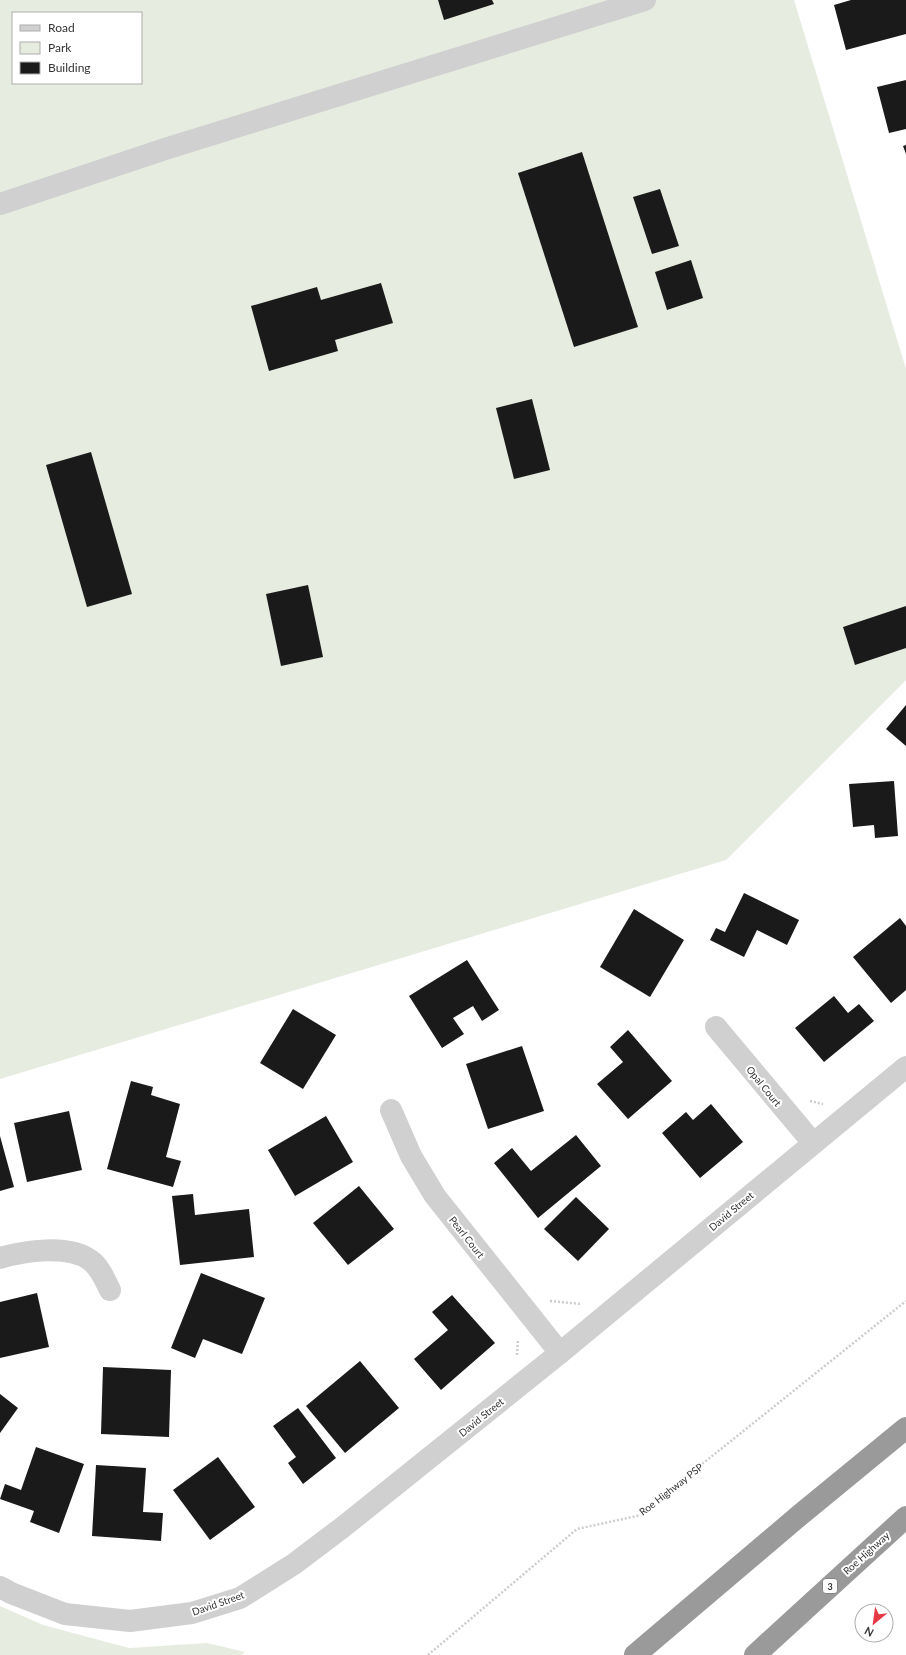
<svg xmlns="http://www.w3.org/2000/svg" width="906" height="1655" font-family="Lato,sans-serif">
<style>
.park{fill:#e6ecdf;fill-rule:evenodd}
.building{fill:#1a1a1a}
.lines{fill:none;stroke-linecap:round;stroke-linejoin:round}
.path{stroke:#cdcdcd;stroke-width:2.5;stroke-dasharray:2 2;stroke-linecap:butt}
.minor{stroke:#d0d0d0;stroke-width:22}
.highway{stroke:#9a9a9a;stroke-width:22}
.labels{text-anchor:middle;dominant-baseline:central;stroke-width:4;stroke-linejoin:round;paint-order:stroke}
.shield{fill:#fff;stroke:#707070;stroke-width:1}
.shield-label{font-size:9px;font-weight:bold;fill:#333}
.street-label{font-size:10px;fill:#333;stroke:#fff}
</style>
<rect width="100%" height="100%" fill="#fff"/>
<g class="park">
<path d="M0 0H794L906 369V680L726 860 0 1079ZM13 13H141V83H13Z"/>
<path d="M0 1606 43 1625 129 1648 207 1643 245 1652 241 1655H0Z"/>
</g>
<g class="building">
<path d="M438 0H492L494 4 444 20Z"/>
<path d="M851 0H906V34L846 50 834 5Z"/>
<path d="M906 80V129L889 133 877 87Z"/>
<path d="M906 145V154L903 146Z"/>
<path d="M582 152 638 327 574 347 518 173Z"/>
<path d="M660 189 679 246 652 254 633 197Z"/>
<path d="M691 260 703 298 667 310 655 272Z"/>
<path d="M381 283 393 323 335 340 338 351 269 371 251 306 317 287 321 300Z"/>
<path d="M532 399 550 470 514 479 496 408Z"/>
<path d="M91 452 132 594 87 607 46 465Z"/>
<path d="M308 585 323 657 281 666 266 594Z"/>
<path d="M906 606V648L855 665 843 627Z"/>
<path d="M906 705V746L886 729Z"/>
<path d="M894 781 898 836 875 838 874 825 853 827 849 784Z"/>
<path d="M744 893 799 920 787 945 757 930 744 957 710 940 716 928 725 932Z"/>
<path d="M634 909 684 940 650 997 600 967Z"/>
<path d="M900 918 906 926V990L891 1003 853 957Z"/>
<path d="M467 960 499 1010 482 1021 473 1006 453 1018 464 1034 442 1048 409 996Z"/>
<path d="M834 996 848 1013 859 1004 874 1021 824 1062 795 1028Z"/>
<path d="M293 1009 336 1035 303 1089 260 1063Z"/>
<path d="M628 1030 672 1081 628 1119 597 1084 623 1062 610 1047Z"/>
<path d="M522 1046 544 1111 488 1129 466 1064Z"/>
<path d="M131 1081 153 1087 151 1095 180 1104 166 1157 181 1161 173 1187 107 1169Z"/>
<path d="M711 1104 743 1142 700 1178 662 1133 686 1112 693 1120Z"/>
<path d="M69 1111 82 1170 27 1182 14 1123Z"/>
<path d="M326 1116 353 1162 295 1196 268 1150Z"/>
<path d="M576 1135 601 1166 538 1218 494 1163 512 1148 531 1171Z"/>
<path d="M0 1136 14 1187 0 1191Z"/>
<path d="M359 1186 394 1229 348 1265 313 1223Z"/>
<path d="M193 1194 195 1215 249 1209 254 1257 180 1265 172 1196Z"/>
<path d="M576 1197 609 1229 578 1261 544 1229Z"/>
<path d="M201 1273 265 1298 242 1354 203 1339 195 1358 171 1348Z"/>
<path d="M37 1293 49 1347 0 1358V1302Z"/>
<path d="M452 1295 495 1343 441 1390 414 1359 448 1330 432 1312Z"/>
<path d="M360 1361 399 1408 345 1453 306 1406Z"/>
<path d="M103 1367 171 1370 169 1437 101 1434Z"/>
<path d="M0 1394 18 1408 0 1433Z"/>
<path d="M298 1408 336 1458 303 1484 288 1463 296 1457 273 1426Z"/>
<path d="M36 1447 84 1464 59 1533 30 1522 34 1511 0 1499 5 1484 21 1490Z"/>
<path d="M218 1457 255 1507 210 1540 173 1490Z"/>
<path d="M96 1465 146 1468 143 1512 163 1513 161 1541 92 1536Z"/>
</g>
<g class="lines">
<g class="path">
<path d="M810 1101 823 1104"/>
<path d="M550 1301 581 1304"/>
<path d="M517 1355 518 1340"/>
<path d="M428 1655 577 1529 637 1516 906 1301"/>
</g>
<g class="minor">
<path d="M0 204 165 149 645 0"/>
<path d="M716 1027 813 1143"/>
<path d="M391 1110 411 1156 435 1196 560 1353"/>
<path d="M0 1258C24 1251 68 1244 90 1260 100 1267 105 1280 110 1290"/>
<path d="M0 1587 11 1593 65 1614 130 1621 192 1613 240 1598 294 1564 343 1527 560 1353 906 1067"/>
</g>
<g class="highway">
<path d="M635 1655 800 1515 906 1428"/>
<path d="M755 1655 906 1517"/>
</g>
</g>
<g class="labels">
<rect class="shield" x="823" y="1579" width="14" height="14" rx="3"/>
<g class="shield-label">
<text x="830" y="1586">3</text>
</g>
<g class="street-label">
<text transform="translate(764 1086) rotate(51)">Opal Court</text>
<text transform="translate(731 1211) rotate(-40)">David Street</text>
<text transform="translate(467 1237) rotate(52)">Pearl Court</text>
<text transform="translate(481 1417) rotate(-39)">David Street</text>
<text transform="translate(671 1489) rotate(-38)">Roe Highway PSP</text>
<text transform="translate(866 1553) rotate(-42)">Roe Highway</text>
<text transform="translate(218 1603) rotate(-19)">David Street</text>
</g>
</g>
<rect x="12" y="12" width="130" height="72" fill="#ffffff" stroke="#adadad"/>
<rect x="20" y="25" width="20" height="6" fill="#d0d0d0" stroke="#adadad"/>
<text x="48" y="32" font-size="12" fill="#333333">Road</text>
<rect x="20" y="42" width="20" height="12" fill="#e6ecdf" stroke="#adadad"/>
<text x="48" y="52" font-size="12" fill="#333333">Park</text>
<rect x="20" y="62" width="20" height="12" fill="#1a1a1a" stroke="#adadad"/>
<text x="48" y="72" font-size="12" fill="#333333">Building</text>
<g transform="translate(874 1623) rotate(209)"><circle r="19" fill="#ffffff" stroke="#adadad"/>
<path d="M0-3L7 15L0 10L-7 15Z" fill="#e63946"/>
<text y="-6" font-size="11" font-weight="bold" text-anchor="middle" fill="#333333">N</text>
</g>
</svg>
